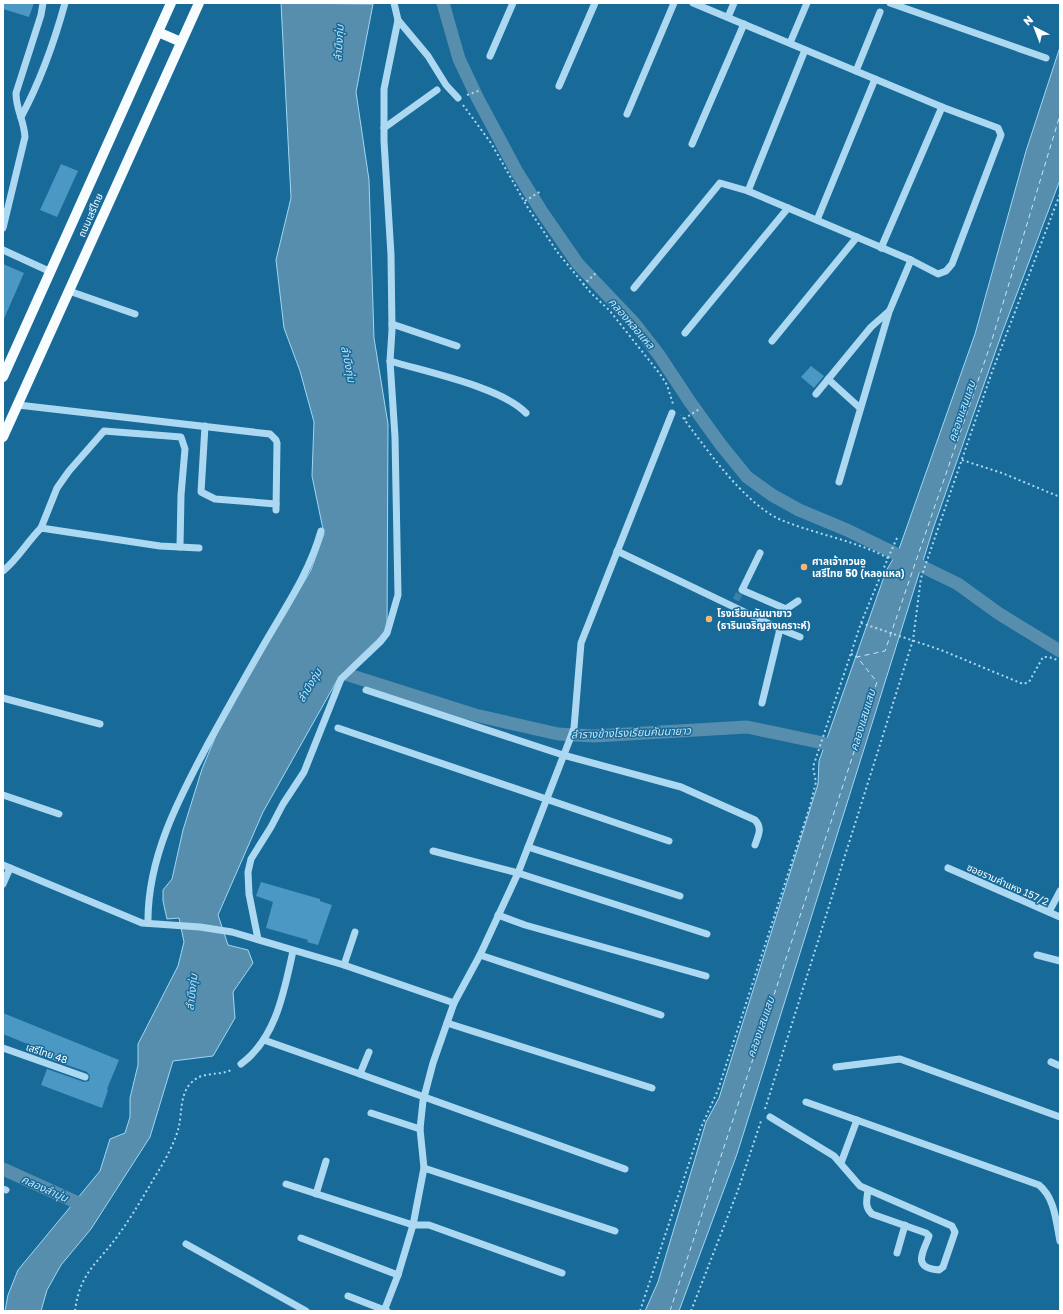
<svg xmlns="http://www.w3.org/2000/svg" width="1063" height="1314" font-family="'Golos Text','Noto Sans Thai',sans-serif">
<style>
.water{fill:#588ead;stroke:#9fd7f4}
.lines{fill:none;stroke-linecap:round;stroke-linejoin:round}
.canal{stroke:#588ead;stroke-width:13}
.ferry{stroke:#c4e6f9;stroke-width:1;stroke-dasharray:5 4;stroke-linecap:butt}
.building{fill:#4a98c3}
.minor-tunnel{stroke:#3b80a8;stroke-width:7;stroke-dasharray:7 3.5;stroke-linecap:butt}
.path{stroke:#acd9f1;stroke-width:2;stroke-dasharray:2 3;stroke-linecap:butt}
.minor{stroke:#acd9f1;stroke-width:7}
.major{stroke:#f7fcff;stroke-width:10}
.poi-dot{fill:#ffb76d;stroke:#186a99;stroke-width:1.5}
.labels{text-anchor:middle;dominant-baseline:central;stroke-width:3;stroke-linejoin:round;paint-order:stroke}
.street-label{font-size:10px;fill:#fff;stroke:#186a99}
.poi-label{font-size:10px;font-weight:bold;fill:#fff;stroke:#186a99;text-anchor:start}
.water-label{font-size:11px;font-style:italic;fill:#c4e6f9;stroke:#186a99}
</style>
<rect width="100%" height="100%" fill="#186a99"/>
<g class="water">
<path d="M281 3 373 4 356 92 369 180 374 338 388 424 387 630 339 677 263 812 218 915 228 945 248 950 253 963 233 992 235 1018 213 1056 173 1061 150 1137 91 1229 61 1265 47 1290 41 1311H5L8 1295 18 1270 100 1171 110 1139 125 1133 130 1117V1098L138 1065V1044L178 966 184 942 179 918 167 919 163 901V890L172 879 183 830 202 769 222 721 311 570 324 534 312 476 314 422 300 371 284 328 276 260 291 198Z"/>
<path d="M1060 47V180L1002 333 933 529 737 1154 679 1311H645L658 1282 706 1122 719 1098 818 784 819 761 886 571 899 549 975 334 1026 151Z"/>
</g>
<g class="lines">
<g class="canal">
<path d="M443 3 459 59 478 99 517 172 542 212 578 264 634 323 659 355 690 402 721 445 747 477 772 495 799 510 847 530 958 584 998 613 1060 651"/>
<path d="M333 670 475 715 558 734 594 736 747 727 842 747"/>
<path d="M3 1169 87 1207"/>
</g>
<path class="ferry" d="M670 1311 877 682 857 657 885 651 991 343 1060 115"/>
</g>
<g class="building">
<path d="M3 3H34L29 17 3 9Z"/>
<path d="M61 164 78 171 57 217 40 210Z"/>
<path d="M3 264 24 273 3 321Z"/>
<path d="M811 366 824 376 814 388 801 377Z"/>
<path d="M261 882 320 899V901L332 905 318 945 307 942 308 940 266 928 273 902 256 896Z"/>
<path d="M3 1013 119 1060 107 1089 108 1090 102 1108 41 1085 47 1069 84 1082 89 1081 90 1076 87 1072 50 1059 52 1054 3 1034Z"/>
</g>
<g class="lines">
<path class="minor-tunnel" d="M736 600 740 592"/>
<g class="path">
<path d="M467 95 481 90"/>
<path d="M463 105 491 143 528 208 558 253 591 293 610 311 660 374 667 385 673 404"/>
<path d="M525 201 541 191"/>
<path d="M583 285 597 272"/>
<path d="M684 419 701 408"/>
<path d="M962 460 1002 473 1060 497"/>
<path d="M888 558 897 538"/>
<path d="M861 623 941 650 1023 684 1029 682 1043 657H1049L1060 661"/>
<path d="M851 654 857 657"/>
<path d="M765 1109 913 640 921 578 992 372 1060 194"/>
<path d="M75 1311C80 1271 98 1264 119 1234 135 1212 148 1188 162 1165 169 1153 176 1139 179 1126 182 1112 180 1094 191 1083 203 1070 219 1077 233 1069"/>
<path d="M640 1311 700 1130 718 1090 810 806 816 782 813 767 861 623 888 558C854 540 814 534 779 519 743 502 705 447 681 415"/>
<path d="M691 1311 738 1190 761 1121"/>
</g>
<g class="minor">
<path d="M693 3 942 107 998 128 1001 135 952 264 946 271 938 274 911 260 889 312 839 482"/>
<path d="M890 3 1046 58"/>
<path d="M728 17 734 3"/>
<path d="M398 20 428 56 446 85 458 98"/>
<path d="M790 43 807 3"/>
<path d="M490 56 513 3"/>
<path d="M856 71 880 12"/>
<path d="M559 86 595 3"/>
<path d="M627 114 674 3"/>
<path d="M21 117C41 80 54 43 65 3"/>
<path d="M384 128 437 90"/>
<path d="M692 144 744 24"/>
<path d="M748 191 805 50"/>
<path d="M817 220 875 79"/>
<path d="M3 228 25 137C24 120 16 110 16 93L41 15 43 3"/>
<path d="M881 248 942 107"/>
<path d="M3 250 51 272"/>
<path d="M634 288 720 183 748 191 911 260"/>
<path d="M69 291 135 314"/>
<path d="M392 324 457 346"/>
<path d="M685 333 788 208"/>
<path d="M772 341 857 237"/>
<path d="M390 361C426 372 501 387 526 413"/>
<path d="M828 379 860 408"/>
<path d="M816 394 871 327 888 312"/>
<path d="M18 405 270 434 276 440 277 443 276 510"/>
<path d="M205 426 201 492 215 499 276 504"/>
<path d="M41 528 57 488 69 471 104 431 181 437 185 449 181 495 180 547"/>
<path d="M617 551 780 629 800 637"/>
<path d="M760 553 742 590 786 609 798 601"/>
<path d="M3 571C18 559 27 542 41 528L160 546 199 548"/>
<path d="M366 690 563 755 681 787 755 820C763 828 758 836 755 845"/>
<path d="M3 698 100 724"/>
<path d="M762 703 780 629"/>
<path d="M338 728 669 841"/>
<path d="M3 795 59 814"/>
<path d="M528 847 680 896"/>
<path d="M433 851 518 873 707 934"/>
<path d="M3 865 142 923 200 927 232 932 344 965 454 1003"/>
<path d="M948 868 1060 917"/>
<path d="M3 884 10 868"/>
<path d="M1049 912 1060 891"/>
<path d="M498 915 525 925 706 976"/>
<path d="M148 923C147 858 179 798 209 742 230 704 251 666 273 629 292 597 311 567 321 531"/>
<path d="M258 939 249 894 248 872 251 859 271 827 283 804 304 772 341 679 380 642 387 633 398 595 395 437 390 361 392 330 391 255 384 141V89L398 20 394 3"/>
<path d="M480 955 661 1015"/>
<path d="M1037 955 1060 961"/>
<path d="M344 965 355 932"/>
<path d="M447 1023 652 1088"/>
<path d="M264 1040 360 1074"/>
<path d="M3 1048 85 1077"/>
<path d="M369 1052 360 1074 625 1169"/>
<path d="M1051 1062 1060 1066"/>
<path d="M241 1064C276 1038 284 992 293 951"/>
<path d="M836 1067 900 1059 1060 1117"/>
<path d="M806 1102 1039 1185C1055 1198 1056 1222 1060 1241"/>
<path d="M371 1113 420 1129"/>
<path d="M770 1117 834 1156 860 1186 952 1226 955 1232 943 1267 939 1270C914 1268 921 1256 928 1239L929 1236 926 1233 872 1214C864 1207 867 1199 868 1190"/>
<path d="M841 1163 857 1120"/>
<path d="M424 1168 615 1231"/>
<path d="M286 1184 413 1225H429L562 1273"/>
<path d="M3 1189 6 1190"/>
<path d="M316 1194 326 1161"/>
<path d="M301 1238 398 1275"/>
<path d="M186 1244 306 1311"/>
<path d="M897 1253 905 1225"/>
<path d="M348 1296 387 1311"/>
<path d="M384 1311 398 1275 413 1225 424 1168 420 1129 423 1101 433 1063 454 1003 480 955 518 873 570 739 574 728 581 643 672 413"/>
</g>
<g class="major">
<path d="M158 32 181 42"/>
<path d="M3 377 171 3"/>
<path d="M3 437 199 3"/>
</g>
</g>
<g class="poi-dot">
<circle cx="804" cy="567" r="4"/>
<circle cx="709" cy="619" r="4"/>
</g>
<g class="labels">
<g class="street-label">
<text transform="translate(90 215) rotate(-66)">ถนนเสรีไทย</text>
<text transform="translate(1008 884) rotate(24)">ซอยรามคำแหง 157/2</text>
<text transform="translate(47 1053) rotate(19)">เสรีไทย 48</text>
</g>
<g class="poi-label">
<text x="812" y="561">ศาลเจ้ากวนอู<tspan x="812" dy="12">เสรีไทย 50 (หลอแหล)</tspan></text>
<text x="717" y="613">โรงเรียนคันนายาว<tspan x="717" dy="12">(ธารินเจริญสงเคราะห์)</tspan></text>
</g>
<g class="water-label">
<text transform="translate(338 43) rotate(-86)">ลำบึงกุ่ม</text>
<text transform="translate(632 323) rotate(49)">คลองหลอแหล</text>
<text transform="translate(349 364) rotate(79)">ลำบึงกุ่ม</text>
<text transform="translate(961 411) rotate(-71)">คลองแสนแสบ</text>
<text transform="translate(309 685) rotate(-59)">ลำบึงกุ่ม</text>
<text transform="translate(862 720) rotate(-73)">คลองแสนแสบ</text>
<text transform="translate(631 732) rotate(-2)">ลำรางข้างโรงเรียนคันนายาว</text>
<text transform="translate(191 992) rotate(-84)">ลำบึงกุ่ม</text>
<text transform="translate(760 1027) rotate(-71)">คลองแสนแสบ</text>
<text transform="translate(45 1188) rotate(24)">คลองลำนุ่น</text>
</g>
</g>
<rect width="1063" height="1314" fill="none" stroke="#ffffff" stroke-width="8"/>
<g transform="translate(1035 28) rotate(318)" stroke="#186a99" stroke-width="3" paint-order="stroke">
<path d="M0-3L7 15L0 10L-7 15Z" fill="#ffffff"/>
<text y="-6" font-size="11" font-weight="bold" text-anchor="middle" fill="#ffffff">N</text>
</g>
</svg>
